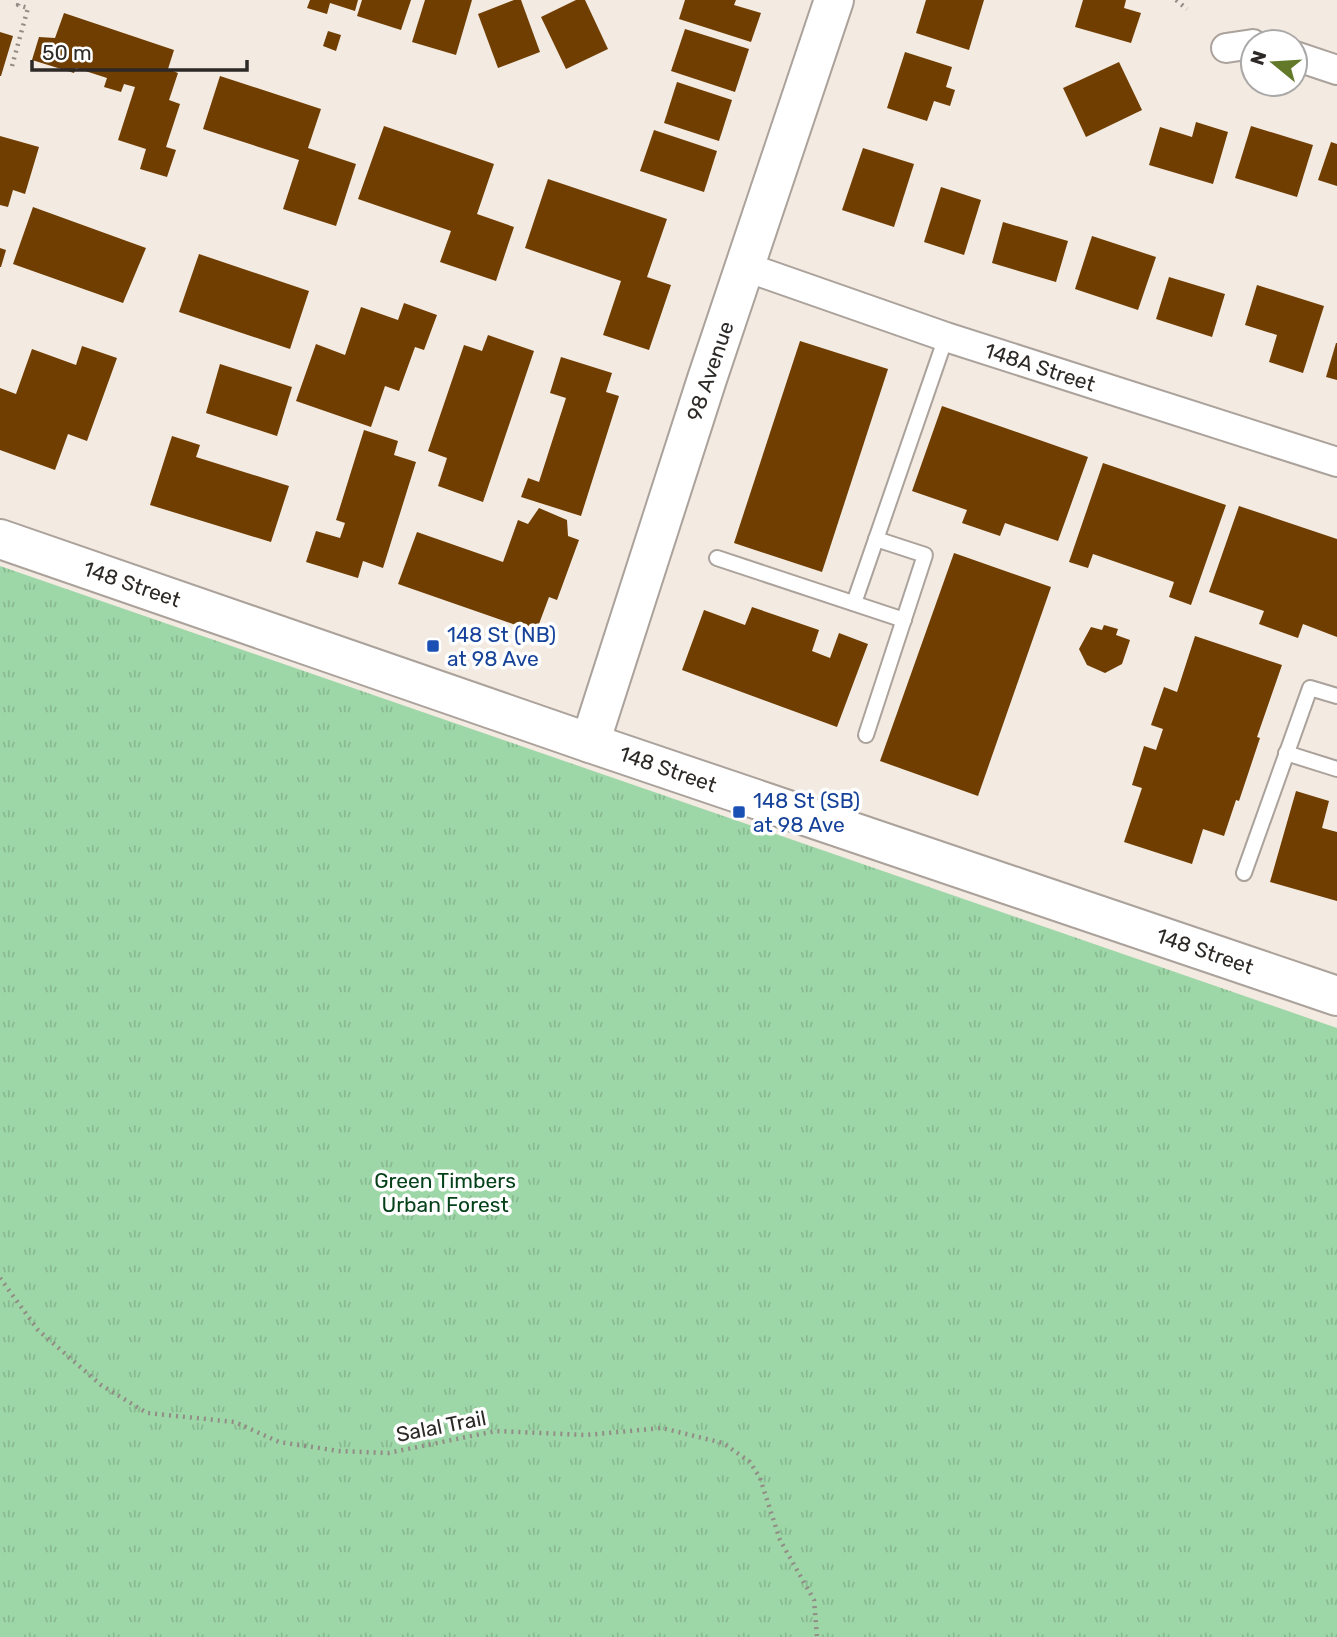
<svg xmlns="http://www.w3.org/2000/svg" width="1337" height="1637" font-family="Rubik,sans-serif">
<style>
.park{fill:url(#park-tufts)}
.building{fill:#703e00}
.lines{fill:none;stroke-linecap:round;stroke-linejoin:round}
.lane-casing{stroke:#aaa29b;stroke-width:18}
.street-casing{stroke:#aaa29b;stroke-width:32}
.secondary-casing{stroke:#aaa29b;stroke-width:42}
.path{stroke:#928c86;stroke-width:4.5;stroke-dasharray:2 5;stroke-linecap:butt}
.lane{stroke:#fff;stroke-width:14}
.street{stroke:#fff;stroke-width:28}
.secondary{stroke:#fff;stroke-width:38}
.transit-dot{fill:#1a4fb4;stroke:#fff;stroke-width:2.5}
.labels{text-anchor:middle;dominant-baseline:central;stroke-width:7;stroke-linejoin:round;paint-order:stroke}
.street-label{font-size:21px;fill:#2c2926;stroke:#fff}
.transit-label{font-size:21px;fill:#164399;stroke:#fff;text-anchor:start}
.park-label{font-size:21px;fill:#05421a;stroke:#fff}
</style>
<defs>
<pattern id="park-tufts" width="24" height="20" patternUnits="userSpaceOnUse" patternTransform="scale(1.75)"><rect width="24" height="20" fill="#9ed7a7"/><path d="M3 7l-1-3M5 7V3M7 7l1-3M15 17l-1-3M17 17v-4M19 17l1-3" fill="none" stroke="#88b990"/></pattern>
</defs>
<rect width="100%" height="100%" fill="#f3eae2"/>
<path class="park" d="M0 566 1337 1028V1637H0Z"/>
<g class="building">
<path d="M310 0H358L355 11 330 3 327 14 307 8Z"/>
<path d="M362 0H411L401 30 357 16Z"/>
<path d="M425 0H472L456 55 412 42Z"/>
<path d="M514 0H521L540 52 498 68 478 14Z"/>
<path d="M576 0H585L608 49 566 69 541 17Z"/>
<path d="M685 0H736L734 5 761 13 751 42 679 19Z"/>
<path d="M926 0H984L969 50 916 33Z"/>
<path d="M1083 0H1126L1124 8 1141 13 1131 43 1075 27Z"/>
<path d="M64 13 174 50 168 69 178 73 169 100 180 104 166 147 176 150 167 177 140 169 146 149 118 140 135 87 124 84 121 92 104 87 107 78 76 68 74 73 32 60 39 37 55 38Z"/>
<path d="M685 29 749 49 735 92 671 71Z"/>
<path d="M328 31 341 35 336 51 323 46Z"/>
<path d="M0 32 13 36 1 76H0Z"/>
<path d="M905 52 952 67 946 87 955 90 950 106 934 101 927 121 887 108Z"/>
<path d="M1119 62 1142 110 1086 137 1063 88Z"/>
<path d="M220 76 321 109 308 148 356 164 336 226 283 209 299 160 203 129Z"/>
<path d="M677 82 732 100 719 141 664 123Z"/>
<path d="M1196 122 1228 132 1213 184 1149 165 1160 127 1192 137Z"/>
<path d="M384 126 494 164 477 214 514 227 496 281 440 262 451 231 358 199Z"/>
<path d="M1251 126 1313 145 1297 197 1235 178Z"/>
<path d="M654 130 717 151 704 192 640 171Z"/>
<path d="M0 136 39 147 25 194 13 190 8 207 0 205Z"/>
<path d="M1331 142 1337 144V186L1318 180Z"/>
<path d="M863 148 914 164 894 227 842 210Z"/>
<path d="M548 179 667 219 647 277 671 285 649 350 603 335 621 281 525 248Z"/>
<path d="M941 187 981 200 964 255 924 242Z"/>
<path d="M33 207 146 248 123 303 13 264Z"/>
<path d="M1003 222 1068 241 1056 282 992 263Z"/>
<path d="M1092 236 1156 257 1138 310 1075 289Z"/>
<path d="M0 248 6 250 1 267H0Z"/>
<path d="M199 254 309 291 290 349 179 312Z"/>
<path d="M1169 277 1225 294 1212 337 1156 319Z"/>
<path d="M1257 285 1324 306 1303 373 1269 362 1277 335 1245 325Z"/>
<path d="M404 303 437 315 424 350 415 347 399 391 385 386 371 427 296 401 316 344 345 355 361 307 398 320Z"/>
<path d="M488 335 534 351 483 502 438 486 447 458 428 451 464 345 482 351Z"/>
<path d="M800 341 888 369 822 572 734 543Z"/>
<path d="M1336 343H1337V380L1326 377Z"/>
<path d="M82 346 117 358 87 441 68 434 55 470 0 450V388L16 394 32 349 76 365Z"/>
<path d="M561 357 612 373 606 392 619 396 581 516 521 497 528 478 539 482 566 398 550 393Z"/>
<path d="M220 364 292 387 277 436 206 413Z"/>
<path d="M942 406 1088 457 1058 541 1005 523 1000 536 962 523 967 510 912 491Z"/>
<path d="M364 430 398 441 394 455 416 462 383 568 363 561 358 578 306 562 316 531 340 538 345 523 336 520Z"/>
<path d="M172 436 200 445 196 457 289 486 271 542 150 505Z"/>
<path d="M1103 463 1226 505 1191 605 1169 597 1174 582 1093 554 1088 568 1069 562Z"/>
<path d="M1239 506 1337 539V637L1303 624 1298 638 1259 624 1264 611 1209 592Z"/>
<path d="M539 508 567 520 568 536 579 540 557 600 549 597 536 632 398 584 417 532 503 562 518 520 528 524Z"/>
<path d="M954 553 1051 587 978 796 880 761Z"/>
<path d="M752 607 819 630 812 651 830 658 839 633 868 644 837 727 682 670 704 610 745 625Z"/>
<path d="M1104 625 1118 629 1116 635 1130 640 1122 664 1105 673 1087 665 1079 649 1091 627 1102 630Z"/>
<path d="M1195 636 1282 665 1257 737 1260 738 1239 801 1236 800 1224 836 1203 829 1192 864 1124 842 1142 788 1132 785 1144 746 1156 750 1163 729 1151 725 1164 687 1177 692Z"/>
<path d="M1296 791 1329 801 1322 828 1337 832V901L1270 882Z"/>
</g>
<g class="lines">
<defs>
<g id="lane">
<path d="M717 558 904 620"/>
<path d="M854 603 946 337"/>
<path d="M866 735 925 555 876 539"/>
<path d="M1286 753 1337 769"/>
<path d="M1244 873 1310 688 1337 696"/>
</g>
<g id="street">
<path d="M1226 48 1253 44"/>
<path d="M1295 56 1337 70"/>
<path d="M746 267 946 337 1337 462"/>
</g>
<g id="secondary">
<path d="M0 539 590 743 1337 996"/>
<path d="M590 743 707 379 834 0"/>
</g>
</defs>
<use href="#lane" class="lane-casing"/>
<use href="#street" class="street-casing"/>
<use href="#secondary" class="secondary-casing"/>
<g class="path">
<path d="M1176 0 1187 9"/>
<path d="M12 66 28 8 18 5 20 0"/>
<path d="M0 1278 38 1330 101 1385 147 1413 235 1422 279 1442 339 1451 388 1453 496 1431 586 1435 662 1428 723 1443 750 1462 760 1478 780 1540 814 1600 817 1637"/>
</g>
<use href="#lane" class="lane"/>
<use href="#street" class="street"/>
<use href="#secondary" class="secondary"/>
</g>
<g class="transit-dot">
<rect x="426" y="639" width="14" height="14" rx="3.5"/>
<rect x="732" y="805" width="14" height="14" rx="3.5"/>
</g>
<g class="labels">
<g class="street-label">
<text transform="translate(1040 367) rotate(18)">148A Street</text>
<text transform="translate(710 371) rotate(-71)">98 Avenue</text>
<text transform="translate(132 584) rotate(19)">148 Street</text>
<text transform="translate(668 769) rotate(19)">148 Street</text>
<text transform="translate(1205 951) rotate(19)">148 Street</text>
<text transform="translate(441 1426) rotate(-11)">Salal Trail</text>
</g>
<g class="transit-label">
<text x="447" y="634">148 St (NB)<tspan x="447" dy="24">at 98 Ave</tspan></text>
<text x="753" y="800">148 St (SB)<tspan x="753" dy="24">at 98 Ave</tspan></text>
</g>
<g class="park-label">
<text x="445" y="1180">Green Timbers<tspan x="445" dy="24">Urban Forest</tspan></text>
</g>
</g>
<g transform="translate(1274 63) rotate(288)"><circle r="33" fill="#ffffff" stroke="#aba9a8" stroke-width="2"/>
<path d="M0-5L12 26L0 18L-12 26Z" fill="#62792a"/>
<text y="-10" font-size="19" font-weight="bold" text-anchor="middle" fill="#2c2926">N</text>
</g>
<path d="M32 60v10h215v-10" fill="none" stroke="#2c2926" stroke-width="3.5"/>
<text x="42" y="60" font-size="21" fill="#2c2926" stroke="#ffffff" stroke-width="5" paint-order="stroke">50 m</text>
</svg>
